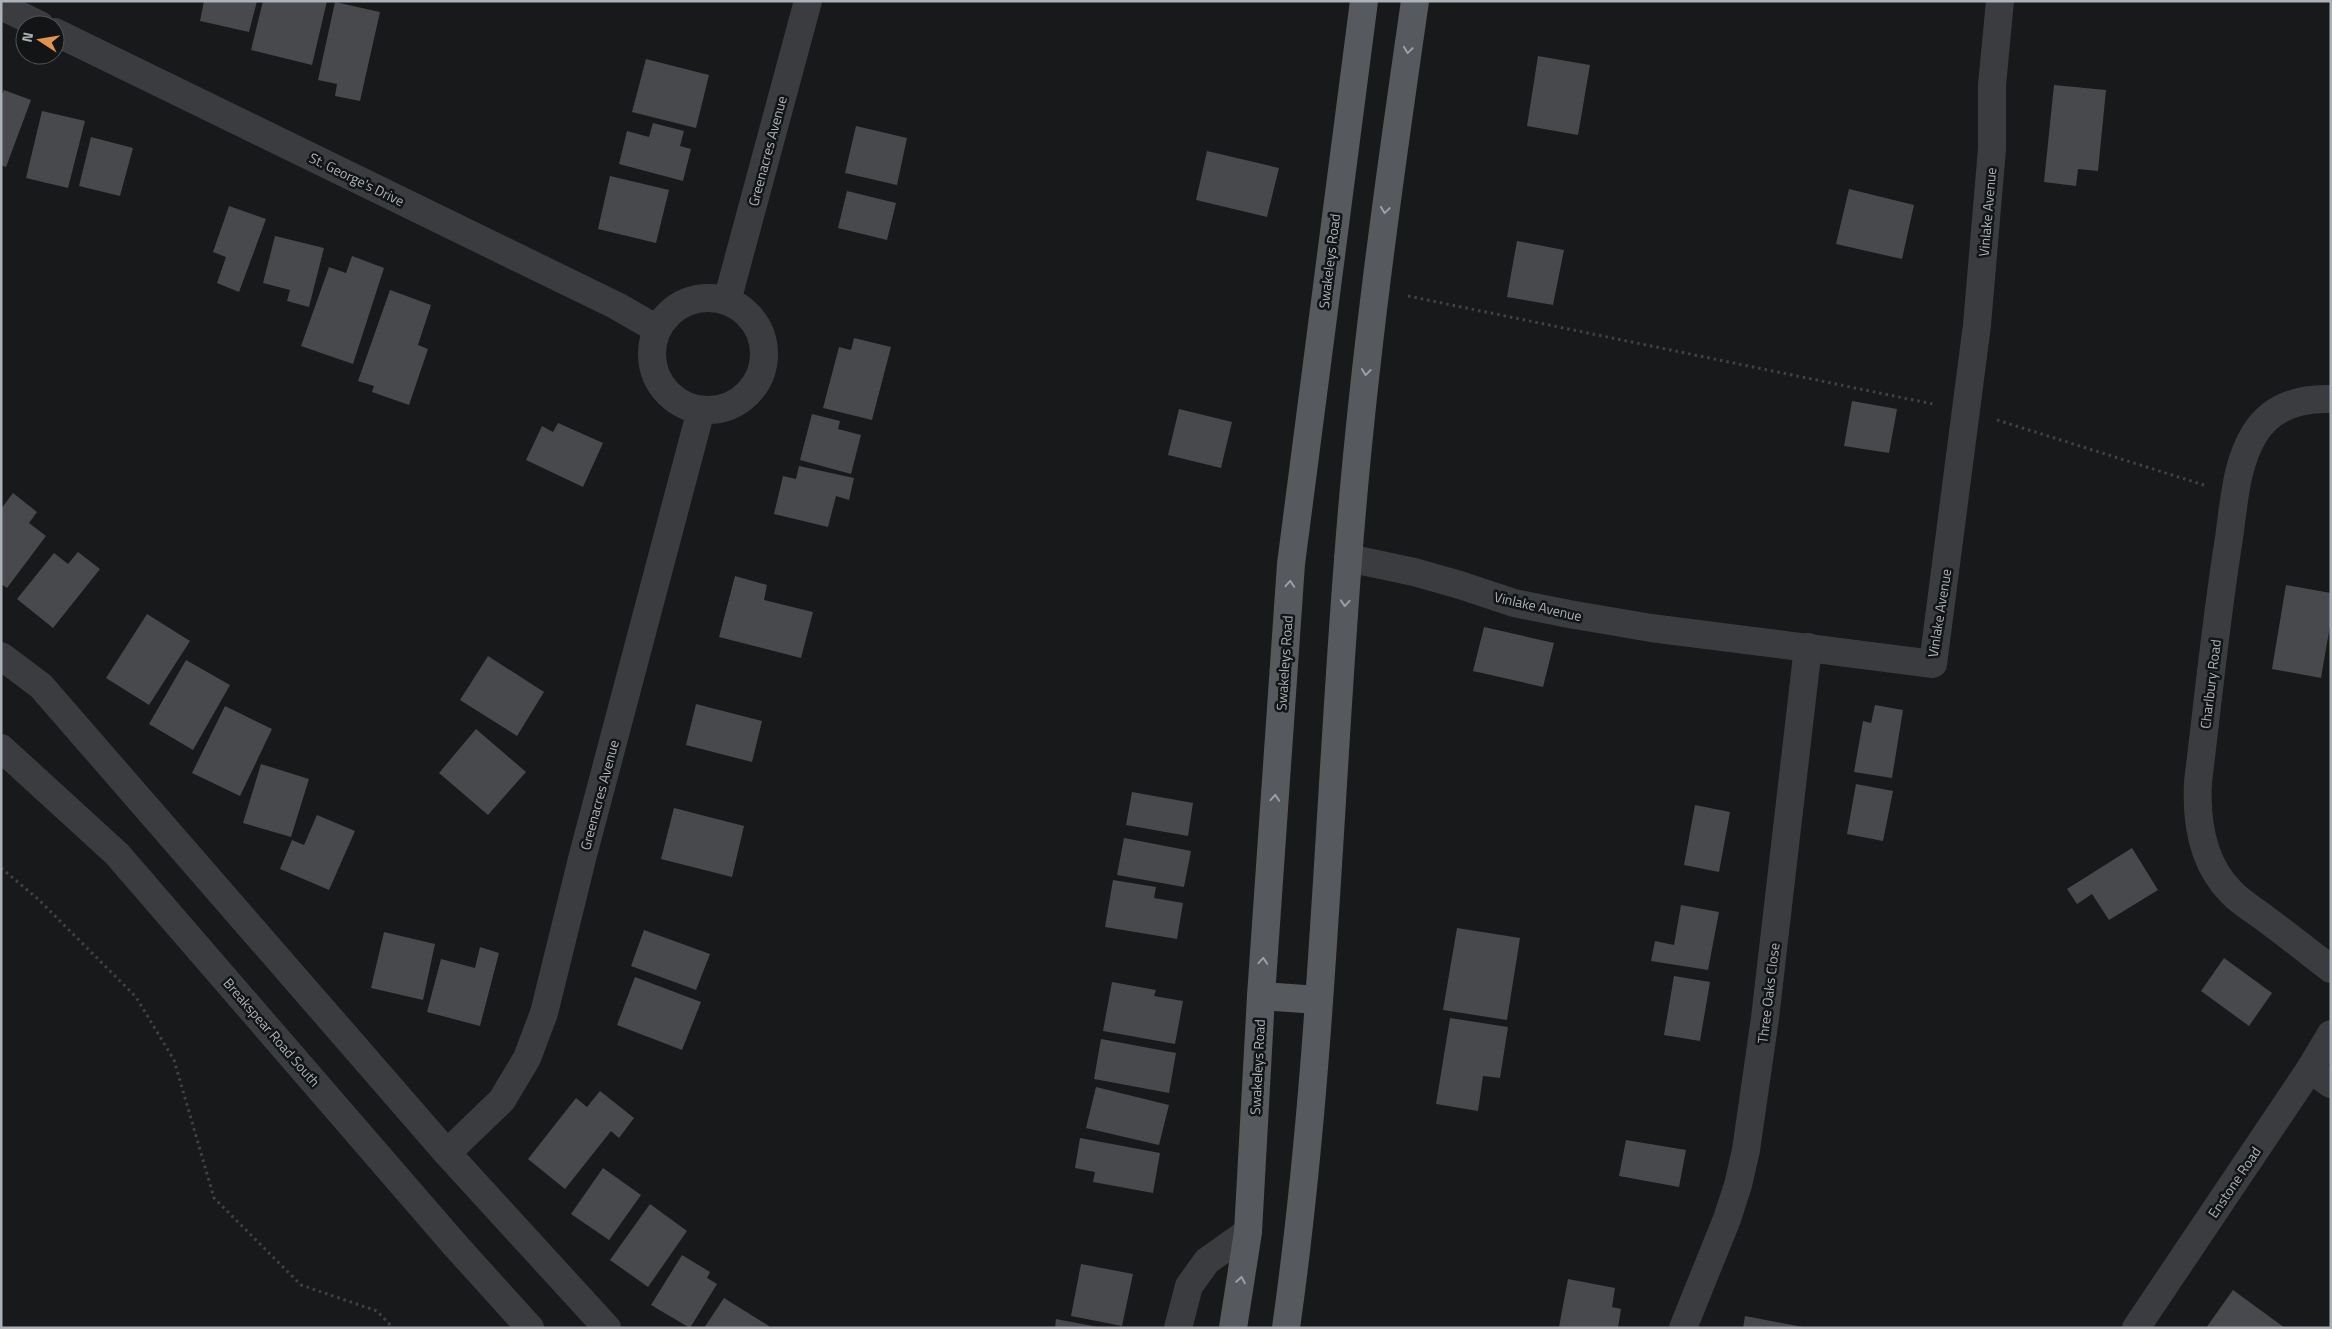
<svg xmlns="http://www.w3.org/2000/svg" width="2332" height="1329" font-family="'Titillium Web',sans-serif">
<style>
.building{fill:#48494d}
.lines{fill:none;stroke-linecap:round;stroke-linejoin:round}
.path{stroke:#404346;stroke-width:3;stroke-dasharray:2.5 4;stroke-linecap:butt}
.minor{stroke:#3a3c3f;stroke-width:28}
.major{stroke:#56595e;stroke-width:28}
.oneway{stroke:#9ba0a7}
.labels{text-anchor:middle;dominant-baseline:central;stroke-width:5;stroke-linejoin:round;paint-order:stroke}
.street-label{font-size:14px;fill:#acb2b9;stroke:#131415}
</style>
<rect width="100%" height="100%" fill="#18191a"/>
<g class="building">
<path d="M204 1H257L249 32 200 21Z"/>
<path d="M263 1H327L312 65 251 50Z"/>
<path d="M335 2 380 12 360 101 335 96 337 84 318 80Z"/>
<path d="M1538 56 1590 65 1578 135 1527 126Z"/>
<path d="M646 59 709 75 696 128 632 112Z"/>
<path d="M2054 85 2106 90 2098 171 2078 169 2076 186 2044 182Z"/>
<path d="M4 90 31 100 6 167 1 165V96Z"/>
<path d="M42 111 85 121 68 188 26 178Z"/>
<path d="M653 123 684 131 680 146 691 149 683 181 619 164 627 131 649 137Z"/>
<path d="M856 126 907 138 897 185 845 173Z"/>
<path d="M91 137 133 148 120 196 79 186Z"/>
<path d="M1207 151 1279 168 1267 217 1196 200Z"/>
<path d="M610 176 669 190 656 243 598 229Z"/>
<path d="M1849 189 1914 205 1902 259 1836 244Z"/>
<path d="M847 191 896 203 887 240 838 228Z"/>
<path d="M229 206 266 219 239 292 217 283 226 257 213 252Z"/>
<path d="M275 236 324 248 309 307 287 301 290 290 263 283Z"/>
<path d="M1517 241 1564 250 1553 305 1507 297Z"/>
<path d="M352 256 384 268 353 364 301 346 329 267 346 273Z"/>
<path d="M390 290 431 305 418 345 428 349 409 405 372 392 374 386 358 381Z"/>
<path d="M854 338 891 347 872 420 823 408 839 347 851 350Z"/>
<path d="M1852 401 1897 409 1889 453 1844 446Z"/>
<path d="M1179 409 1232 422 1221 468 1168 455Z"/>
<path d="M812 414 840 421 838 429 861 435 851 474 800 460Z"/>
<path d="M558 423 603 443 583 487 526 460 542 426 553 432Z"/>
<path d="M799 466 854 478 849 500 836 496 828 527 774 514 783 476 796 479Z"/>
<path d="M13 493 37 512 29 523 46 536 7 588 1 584V509Z"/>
<path d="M78 552 100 569 53 628 17 599 54 553 68 564Z"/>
<path d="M735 576 767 585 764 600 813 612 801 658 719 637Z"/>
<path d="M2286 585 2331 593V620L2321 678 2272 669Z"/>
<path d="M147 614 190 641 149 705 106 678Z"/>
<path d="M1484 627 1554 643 1543 687 1473 671Z"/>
<path d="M488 656 544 692 517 736 460 700Z"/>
<path d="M186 660 230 685 193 750 149 724Z"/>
<path d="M696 704 762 721 752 762 686 745Z"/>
<path d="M1875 705 1903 710 1892 778 1854 772 1863 721 1871 723Z"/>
<path d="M225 706 272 729 240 796 192 773Z"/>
<path d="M476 729 526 772 488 815 439 773Z"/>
<path d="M261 764 309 779 291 837 243 823Z"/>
<path d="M1856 784 1893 791 1883 841 1847 834Z"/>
<path d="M1132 792 1193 803 1188 836 1126 825Z"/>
<path d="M1695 805 1730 812 1719 872 1684 865Z"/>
<path d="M674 808 744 826 732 877 661 859Z"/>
<path d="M317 815 355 831 329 890 280 869 292 840 304 845Z"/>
<path d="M1124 838 1191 851 1184 887 1117 875Z"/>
<path d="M2132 848 2158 890 2109 920 2092 894 2077 904 2067 889Z"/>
<path d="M1113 880 1156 887 1154 898 1183 903 1177 939 1105 927Z"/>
<path d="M1681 905 1719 912 1708 970 1651 961 1655 941 1674 945Z"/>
<path d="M1457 928 1520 938 1507 1020 1443 1010Z"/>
<path d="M644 930 710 954 696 990 631 966Z"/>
<path d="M384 932 435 944 423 1000 371 988Z"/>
<path d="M480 947 499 953 480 1026 427 1012 441 959 475 968Z"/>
<path d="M2224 958 2272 993 2249 1026 2201 991Z"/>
<path d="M1674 976 1710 982 1700 1041 1664 1035Z"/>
<path d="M635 977 701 1002 682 1050 617 1025Z"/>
<path d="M1112 982 1156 990 1154 996 1183 1001 1175 1044 1103 1031Z"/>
<path d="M1450 1018 1508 1027 1500 1078 1483 1076 1478 1111 1436 1104Z"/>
<path d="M1101 1039 1176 1053 1169 1093 1094 1079Z"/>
<path d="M1096 1087 1169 1105 1159 1145 1086 1128Z"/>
<path d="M600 1091 634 1118 619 1138 611 1131 565 1189 528 1159 576 1098 587 1107Z"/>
<path d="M1080 1138 1160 1153 1153 1193 1093 1182 1095 1172 1075 1168Z"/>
<path d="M1626 1140 1686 1150 1679 1187 1619 1176Z"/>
<path d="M603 1168 641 1195 609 1240 571 1214Z"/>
<path d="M650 1204 687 1231 648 1287 610 1260Z"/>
<path d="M682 1255 710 1272 707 1278 717 1284 690 1328 651 1305Z"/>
<path d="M1081 1264 1133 1274 1122 1326 1071 1316Z"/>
<path d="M1568 1279 1615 1288 1612 1307 1621 1309 1618 1328 1559 1327Z"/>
<path d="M2233 1290 2285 1328H2206Z"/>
<path d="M724 1298 769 1326 768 1328H704Z"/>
<path d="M1745 1316 1803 1327V1328H1743Z"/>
<path d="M1056 1319 1098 1327V1328H1055Z"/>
</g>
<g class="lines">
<g class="path">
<path d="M1408 296 1933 404"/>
<path d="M1997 420 2204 485"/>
<path d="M1 868 38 899 136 997 174 1060 214 1198 301 1285 377 1311 393 1328"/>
</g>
<g class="minor">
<path d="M1 6 40 25"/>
<path d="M55 32 617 306 657 329"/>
<circle cx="708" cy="354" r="56"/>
<path d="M727 301 808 1"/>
<path d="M2331 399C2301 398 2272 406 2255 433 2236 463 2234 503 2229 538 2216 619 2208 701 2198 782 2196 821 2202 863 2231 892 2241 903 2256 911 2267 920 2289 936 2310 953 2331 969"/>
<path d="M1348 558 1414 572 1460 585 1514 603 1569 614 1651 628 1933 664 1977 325 1992 149V85L2000 1"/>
<path d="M1 656 41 686 447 1153 607 1328"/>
<path d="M1 748 117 854 455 1245 530 1328"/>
<path d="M2310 1069 2331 1084"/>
<path d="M447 1153 502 1100 527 1058 544 1013 583 855 701 410"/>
<path d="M1178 1328 1189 1286 1207 1261 1248 1232"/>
<path d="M1683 1328 1727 1219 1738 1185 1746 1150 1765 1018 1808 647"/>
<path d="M2136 1328 2310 1069 2331 1034"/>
</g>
<g class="major">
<path d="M1261 996 1319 1000"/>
<path d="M1233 1328 1248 1232 1261 996 1291 564 1364 1"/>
<path d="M1286 1328C1322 1073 1328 816 1348 560 1362 373 1388 187 1415 1"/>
</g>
</g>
<defs><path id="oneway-chevron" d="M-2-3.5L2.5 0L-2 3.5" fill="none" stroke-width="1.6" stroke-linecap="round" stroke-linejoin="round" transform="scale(1.25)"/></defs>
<g class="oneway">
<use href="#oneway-chevron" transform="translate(1408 50) rotate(98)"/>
<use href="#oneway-chevron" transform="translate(1385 210) rotate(98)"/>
<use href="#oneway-chevron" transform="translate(1366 372) rotate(96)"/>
<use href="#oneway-chevron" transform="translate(1290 584) rotate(-86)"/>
<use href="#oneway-chevron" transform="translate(1345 603) rotate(94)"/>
<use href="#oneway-chevron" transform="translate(1275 798) rotate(-86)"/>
<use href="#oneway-chevron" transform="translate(1263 961) rotate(-86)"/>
<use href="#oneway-chevron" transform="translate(1241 1280) rotate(-81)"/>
</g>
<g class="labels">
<g class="street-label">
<text transform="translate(767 151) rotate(-75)">Greenacres Avenue</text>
<text transform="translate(357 179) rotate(26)">St. George's Drive</text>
<text transform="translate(1987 212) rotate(-85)">Vinlake Avenue</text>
<text transform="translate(1329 261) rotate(-83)">Swakeleys Road</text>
<text transform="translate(1538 606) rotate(13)">Vinlake Avenue</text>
<text transform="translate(1939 613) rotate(-81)">Vinlake Avenue</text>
<text transform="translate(1284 663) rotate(-86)">Swakeleys Road</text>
<text transform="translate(2210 684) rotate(-83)">Charlbury Road</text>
<text transform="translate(599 795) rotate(-75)">Greenacres Avenue</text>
<text transform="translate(1768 993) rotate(-83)">Three Oaks Close</text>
<text transform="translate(272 1032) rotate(49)">Breakspear Road South</text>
<text transform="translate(1257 1067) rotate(-87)">Swakeleys Road</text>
<text transform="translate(2234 1182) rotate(-56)">Enstone Road</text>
</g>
</g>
<rect width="2332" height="1329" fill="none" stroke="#acb2b9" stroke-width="5"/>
<g transform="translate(40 40) rotate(282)"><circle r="24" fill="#131415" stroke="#505357"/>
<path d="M0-4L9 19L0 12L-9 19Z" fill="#e1944a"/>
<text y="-8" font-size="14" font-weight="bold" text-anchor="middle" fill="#acb2b9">N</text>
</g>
</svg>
